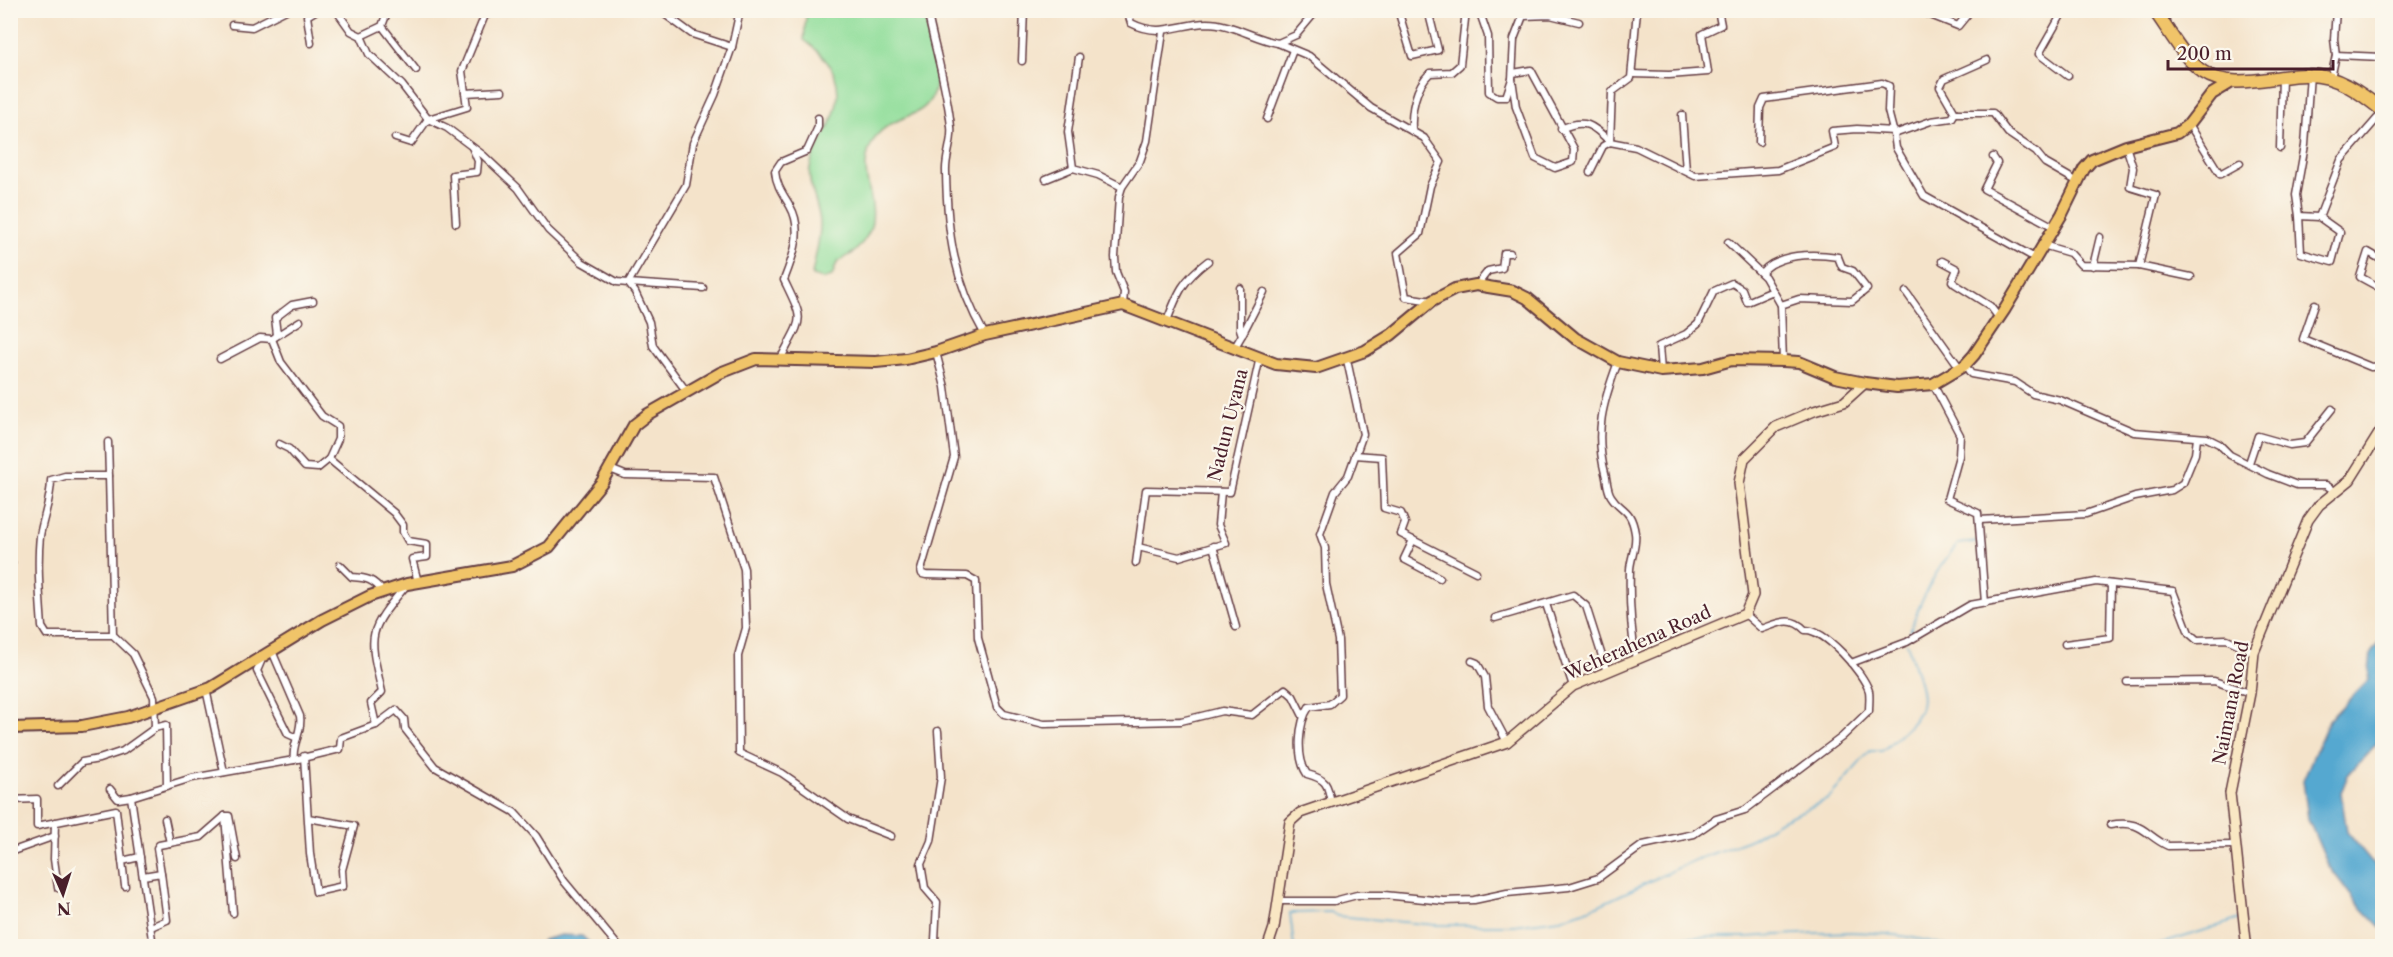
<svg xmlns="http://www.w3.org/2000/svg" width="2393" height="957" font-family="'Libre Caslon Text',serif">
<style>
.green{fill:#92de9b;stroke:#6e7e63;stroke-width:1.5}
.water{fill:#54a8d0;stroke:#4f647e;stroke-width:1.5}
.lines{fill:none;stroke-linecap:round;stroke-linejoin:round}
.stream{stroke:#54a8d0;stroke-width:1.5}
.street-casing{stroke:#643c43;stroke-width:9}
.secondary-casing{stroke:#643c43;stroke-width:12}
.primary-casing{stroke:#643c43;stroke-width:14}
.highway-casing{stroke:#643c43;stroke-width:15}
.street{stroke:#fff;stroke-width:6}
.secondary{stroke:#f9e7c3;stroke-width:9}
.primary{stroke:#f0c469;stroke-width:10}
.highway{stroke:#f0c469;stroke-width:12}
.labels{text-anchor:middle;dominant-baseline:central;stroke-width:4.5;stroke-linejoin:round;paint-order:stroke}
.street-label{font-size:18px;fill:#4a1f2b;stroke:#fbf7ec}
</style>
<rect width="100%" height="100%" fill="#fbf7ec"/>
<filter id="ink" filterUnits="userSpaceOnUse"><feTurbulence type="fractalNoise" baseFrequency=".0167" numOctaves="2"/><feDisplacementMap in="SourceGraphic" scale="12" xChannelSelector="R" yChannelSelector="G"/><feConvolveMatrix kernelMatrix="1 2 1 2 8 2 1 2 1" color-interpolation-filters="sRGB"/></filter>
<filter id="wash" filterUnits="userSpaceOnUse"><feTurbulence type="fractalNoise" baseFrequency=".008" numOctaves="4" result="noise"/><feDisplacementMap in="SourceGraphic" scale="24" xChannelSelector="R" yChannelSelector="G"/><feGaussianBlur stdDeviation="1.35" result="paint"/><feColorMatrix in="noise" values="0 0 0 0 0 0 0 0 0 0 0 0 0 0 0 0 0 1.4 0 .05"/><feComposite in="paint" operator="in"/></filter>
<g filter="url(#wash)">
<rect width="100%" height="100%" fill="#f4e3ca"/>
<path class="green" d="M803 11H923C929 39 952 94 917 112 903 119 884 124 875 138 853 172 879 195 871 227 869 235 859 248 853 253 848 256 841 258 837 263 835 266 834 272 832 276L823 279 812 276C814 259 821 239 820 222 819 204 807 185 810 168 813 150 824 138 831 122 847 86 834 62 804 40L806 16Z"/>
<g class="water">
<path d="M2382 638V728L2377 743 2348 775 2341 793 2347 832 2382 874V929L2355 901 2328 865 2308 819 2303 780 2329 720 2368 680 2371 653Z"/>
<path d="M561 935 582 936 593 946H540L543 940Z"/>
</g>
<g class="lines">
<g class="stream">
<path d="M1908 638C1918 604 1935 570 1958 544L1977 542"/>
<path d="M1294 946 1290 913 1331 912 1337 916 1436 925H1513L1560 919 1595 907 1695 860 1749 840 1778 822 1828 799 1870 751H1882C1935 705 1926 706 1907 643"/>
<path d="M1633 946C1666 933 1707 938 1742 937 1816 934 1875 924 1948 946"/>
<path d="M2155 946 2240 919"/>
</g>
</g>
</g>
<g filter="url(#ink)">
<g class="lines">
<defs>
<g id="street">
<path d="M336 10 351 31 361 36 369 54 402 85 428 119 447 128 483 155 518 188 548 230 582 262 617 282 628 283 635 292 649 322 653 346 687 392"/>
<path d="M719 10 739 14"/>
<path d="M927 10C935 50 947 87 951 127 953 141 945 157 946 172 947 234 954 281 985 335"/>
<path d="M1127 10 1131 23C1160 38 1178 24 1207 23 1232 23 1254 39 1278 43L1296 35 1317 10"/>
<path d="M1398 10 1412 56 1438 50 1428 10"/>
<path d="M1479 10 1488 36 1489 92 1497 97H1506L1512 79 1514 39 1523 16 1550 15 1579 22"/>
<path d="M1927 10 1928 14 1958 26 1967 15"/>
<path d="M2064 10 2039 54 2068 76"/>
<path d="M666 15 692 34 732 47"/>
<path d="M232 25 252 27 286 10"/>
<path d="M382 26 416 70"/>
<path d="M361 36 382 26 388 10"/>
<path d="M311 43 307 16 317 10"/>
<path d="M1278 43 1309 56 1371 108 1424 138 1441 162 1430 186 1420 234 1398 253 1406 297 1432 301"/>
<path d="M2336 55 2334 39 2336 10"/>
<path d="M1079 57 1068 132 1073 168 1098 175 1122 187"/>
<path d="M1987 60 1944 79 1940 87 1955 113 1952 118 1931 121 1894 134 1896 148 1924 196 2035 258"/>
<path d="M1022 61 1024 10"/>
<path d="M1632 74 1669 75 1708 72 1702 34 1721 25 1718 10"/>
<path d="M2331 78 2336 55 2382 57"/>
<path d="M1512 79 1516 107 1535 158 1555 168 1573 162 1574 149 1531 70 1513 73"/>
<path d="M465 93 502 91"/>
<path d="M1955 113H1993L2008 133 2036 152 2045 163 2078 182"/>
<path d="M1682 115 1686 171"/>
<path d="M1267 119 1293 50"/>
<path d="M2189 124 2220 174 2240 163"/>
<path d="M1561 129C1585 118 1593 125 1610 142"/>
<path d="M1412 131C1411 111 1415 87 1430 73L1452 72 1460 65 1466 10"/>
<path d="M395 138 411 143 428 119 467 107 462 71 485 15 500 11 541 10"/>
<path d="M1610 142 1612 92 1631 78 1637 10"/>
<path d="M1759 142 1760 108 1764 99 1882 83 1889 86 1888 111 1894 134"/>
<path d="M2280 148 2282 77"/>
<path d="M1993 157 1997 163 1984 189 2054 227"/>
<path d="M1590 172 1603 146 1610 142 1636 147 1695 176 1778 170 1835 147 1832 131 1857 129 1894 131"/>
<path d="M1046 179 1073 168"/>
<path d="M2299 216 2296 195 2305 145 2310 74"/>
<path d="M2319 217 2340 232 2332 262 2301 253 2299 216 2319 217 2341 160 2382 113"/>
<path d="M456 223 453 175 477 172 478 161 472 147"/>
<path d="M1728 242 1765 277 1773 291"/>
<path d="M2043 245 2070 253 2081 265 2139 266 2156 195 2130 187 2133 168 2126 146"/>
<path d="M2382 260 2368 252 2360 277 2382 289"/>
<path d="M1942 261 1957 269 1952 281 1955 284 1990 306 1999 318"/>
<path d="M2093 266 2100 237"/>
<path d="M2139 266 2191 277"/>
<path d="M1761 273C1778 253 1813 253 1838 257L1842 267 1853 271 1867 289 1852 301 1799 299 1781 305"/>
<path d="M628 283 686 185 693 143 715 95 732 47 740 10"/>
<path d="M628 283 703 288"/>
<path d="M1477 285 1488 271 1502 268 1504 253H1510"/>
<path d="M1906 292 1960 368"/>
<path d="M2315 304 2303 339 2371 367 2382 366"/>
<path d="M1123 305 1124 292 1116 272 1115 257 1119 197 1122 187 1140 161 1147 141 1163 32"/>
<path d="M1167 321C1178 292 1183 280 1208 261"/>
<path d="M277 335 275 318 292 305 313 301"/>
<path d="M1242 335 1264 292"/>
<path d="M275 337 300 321"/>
<path d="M1235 347 1242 335 1240 329V288"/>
<path d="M936 352 945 387 954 457 921 570 922 574 926 575 967 576 976 581 978 638 997 707 1004 714 1044 724 1181 721 1222 711 1252 715 1285 689 1293 696 1303 716"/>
<path d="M781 358C803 315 805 324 784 280 793 257 804 230 790 206 783 194 776 185 775 171L781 162 807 151 818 127V118"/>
<path d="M220 359 260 338 272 339 281 362 322 416 338 426V439L329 459 394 513 403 525V532L408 541 427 544V557L412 559 418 582"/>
<path d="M1618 362C1603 402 1594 432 1605 473 1607 480 1607 490 1611 496 1620 511 1631 507 1635 533 1637 545 1631 557 1630 569 1629 600 1631 630 1636 660"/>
<path d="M1965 365 1971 374 2015 382 2033 394 2060 400 2134 432 2207 438 2219 444 2230 455 2268 474 2297 485H2326L2336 492"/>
<path d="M1661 371 1659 346 1686 334 1698 324 1714 291 1732 283 1742 289 1747 302 1773 291 1781 305 1783 361"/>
<path d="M1933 384 1960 435 1959 456 1947 499 1978 513 1985 603"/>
<path d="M108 442 109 476"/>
<path d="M279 444 289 449 305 467 318 468 329 459"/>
<path d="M1355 455 1382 457 1384 508 1401 513 1405 523 1401 534 1476 572"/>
<path d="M2249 463 2258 436 2290 445 2305 443 2332 409"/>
<path d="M610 469 625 475 714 477 744 569 746 628 738 656 739 753 782 773 848 819 891 836"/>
<path d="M1980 520 2086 514 2135 497 2172 490 2183 483 2195 454 2197 438"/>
<path d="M1413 540 1404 559 1440 578"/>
<path d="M1213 546 1236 627"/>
<path d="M1138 547 1179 557 1226 543 1218 525 1221 492"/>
<path d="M10 563H12"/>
<path d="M1136 563 1146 490 1230 492 1260 357"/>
<path d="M340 565 352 577C367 578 373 579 383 592"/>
<path d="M1546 604 1573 686"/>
<path d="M1495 618 1573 595 1586 606 1607 672"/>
<path d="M113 635 109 476H65L51 480C51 500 43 517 40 536 37 565 40 598 42 627L47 635H113L133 654 154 697 155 728 166 725 167 786"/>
<path d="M2065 644 2110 638 2111 584"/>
<path d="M272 651 300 716C303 732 291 744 294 760L340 749 341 738 376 725 371 703 382 692C369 635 366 633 405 587"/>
<path d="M263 657 257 671 288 734 297 738"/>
<path d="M1472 661 1477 663 1485 677 1488 706 1507 742"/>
<path d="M1851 663 1907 642 1970 605 2096 582 2173 591 2189 633 2197 640 2227 639 2254 652"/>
<path d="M2127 682 2214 681 2250 693"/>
<path d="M206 689 224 772"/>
<path d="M376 725 396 710 404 719 405 729 435 767 514 812 536 836 564 881 618 946"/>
<path d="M938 731 941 777 931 841 921 864 925 888 937 902 935 940 938 946"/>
<path d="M304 756 310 854 316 892 343 886 342 870 354 826 308 818"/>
<path d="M58 786 82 762 99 759 123 751 155 728"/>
<path d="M110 789 118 799 131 797"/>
<path d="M10 800 37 799V826L116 810 122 861"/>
<path d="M1331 803C1328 784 1326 779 1307 774 1296 758 1298 723 1309 707L1330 704 1340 695 1338 640 1326 584 1325 548 1320 534 1335 492 1348 476 1363 434 1347 360"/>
<path d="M225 816 233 913"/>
<path d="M225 816H229L237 859"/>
<path d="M165 819 170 843"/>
<path d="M55 822 54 859 58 888"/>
<path d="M2110 825C2143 819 2144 835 2168 846L2235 845"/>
<path d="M10 852 55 836"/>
<path d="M161 873 157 848 159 845 201 837 225 816"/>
<path d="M143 876 161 873 167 920 151 927"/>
<path d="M125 886 122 861 140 857"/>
<path d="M1278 901H1334L1357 895H1384L1444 901 1474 900 1507 893 1569 887 1598 878 1643 845 1694 834 1716 819 1745 810 1842 737 1869 711C1869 705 1870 697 1869 691 1863 672 1825 629 1805 630 1791 615 1779 623 1762 629L1745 614"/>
<path d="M153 946 131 797 192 778 294 760"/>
</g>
<g id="secondary">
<path d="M1268 946 1274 928 1290 822 1300 813 1507 742 1573 686 1745 614 1753 595 1739 483 1744 459 1776 427 1814 411 1844 402 1865 383"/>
<path d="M2244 946 2246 941 2230 793 2250 693 2254 652 2308 520 2319 505 2350 480 2382 429"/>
</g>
<path id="primary" d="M10 728 82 726 128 717 211 688 322 620 370 596 407 584 512 566 549 547 602 482 634 425 648 414 720 373 756 359 876 362 906 359 936 352 985 335 1123 305 1276 364 1316 368 1365 351 1391 335 1432 301 1455 289 1476 285 1513 291 1527 298 1575 338 1618 362 1661 371 1703 368 1732 360 1783 361 1799 362 1835 377 1865 383 1897 387 1933 384 1965 365 1974 355 2005 309 2062 214 2084 169 2092 160 2126 146 2177 133 2189 124 2212 94 2232 82"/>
<path id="highway" d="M2154 10C2169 30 2183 58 2203 72 2232 92 2276 74 2308 75 2337 75 2361 93 2382 110"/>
</defs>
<use href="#street" class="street-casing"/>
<use href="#secondary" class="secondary-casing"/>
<use href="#primary" class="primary-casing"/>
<use href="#highway" class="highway-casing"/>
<use href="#street" class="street"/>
<use href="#secondary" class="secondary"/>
<use href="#primary" class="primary"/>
<use href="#highway" class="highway"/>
</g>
</g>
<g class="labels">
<g class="street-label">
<text transform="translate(1228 425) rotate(-76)">Nadun Uyana</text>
<text transform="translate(1638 643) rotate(-24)">Weherahena Road</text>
<text transform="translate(2231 703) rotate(-79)">Naimana Road</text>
</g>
</g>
<rect width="2393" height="957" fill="none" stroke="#fbf7ec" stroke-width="36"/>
<g transform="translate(63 894) rotate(177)" stroke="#fbf7ec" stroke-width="4.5" paint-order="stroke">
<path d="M0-4.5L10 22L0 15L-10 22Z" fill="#4a1f2b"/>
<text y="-9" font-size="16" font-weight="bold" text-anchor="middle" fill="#4a1f2b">N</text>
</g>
<path d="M2168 60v9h165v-9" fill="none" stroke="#4a1f2b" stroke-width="3"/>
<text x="2177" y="60" font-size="18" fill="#4a1f2b" stroke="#fbf7ec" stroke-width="4.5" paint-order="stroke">200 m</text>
</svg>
